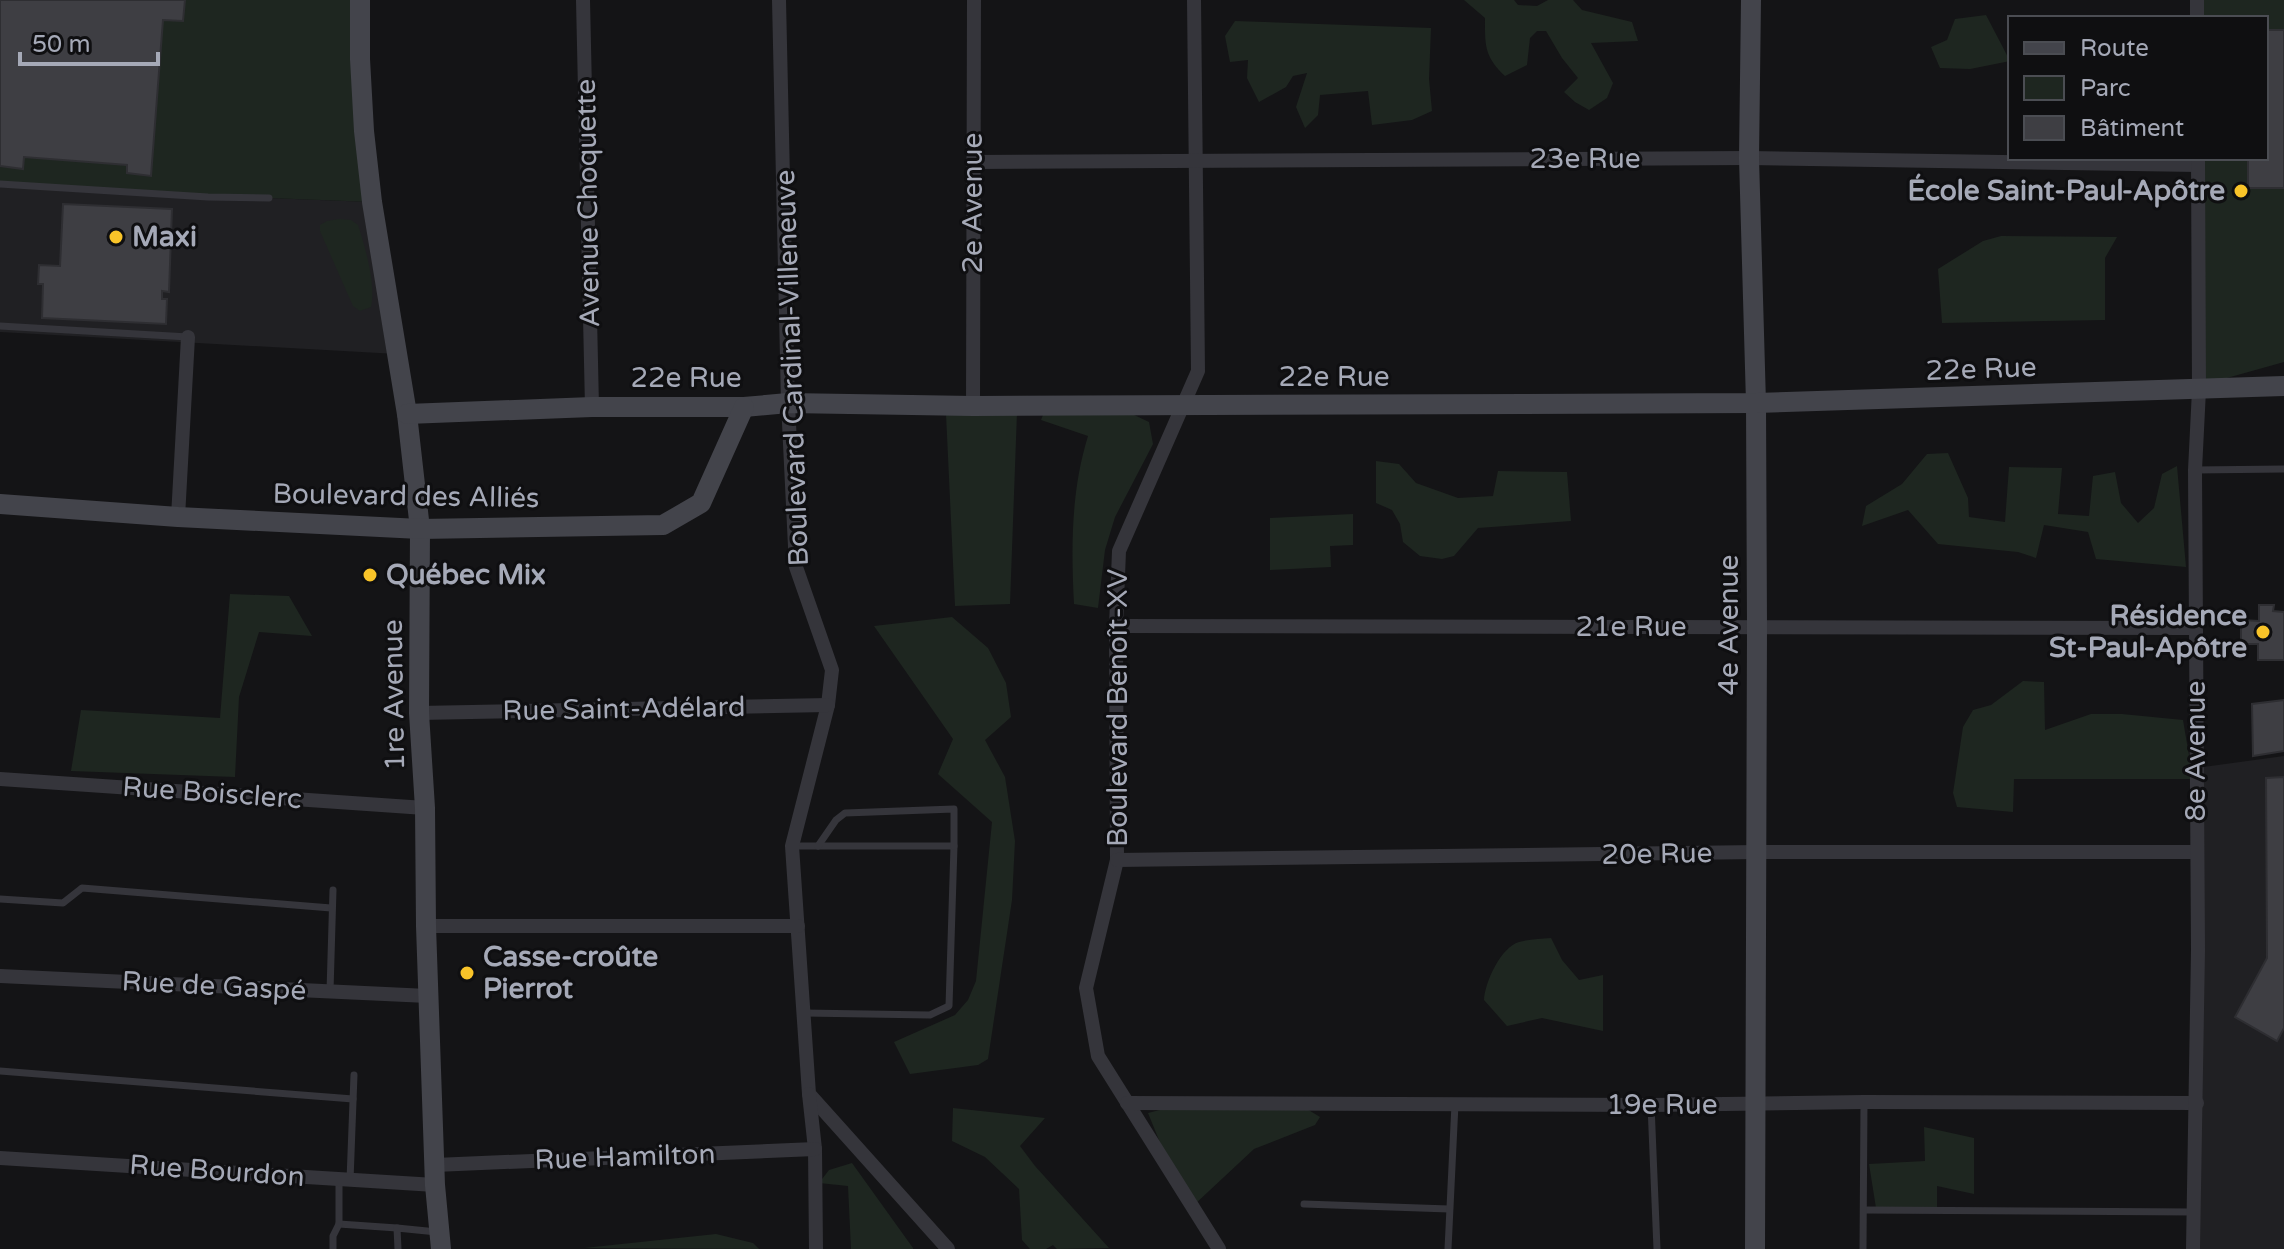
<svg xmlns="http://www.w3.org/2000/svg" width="2284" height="1249" font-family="'Varela Round',sans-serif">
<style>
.built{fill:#202023}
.green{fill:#1e2620}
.building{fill:#3e3e43;stroke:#2e2e32;stroke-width:2}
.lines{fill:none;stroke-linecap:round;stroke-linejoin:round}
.lane{stroke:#35353b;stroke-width:7}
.street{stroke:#35353b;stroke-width:14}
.secondary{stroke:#43444b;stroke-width:20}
.poi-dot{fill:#f9c429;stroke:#0f0f11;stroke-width:3}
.labels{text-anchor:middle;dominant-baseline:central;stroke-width:6;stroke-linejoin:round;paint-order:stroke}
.street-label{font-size:28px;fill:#a5a9b7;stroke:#0f0f11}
.poi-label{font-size:28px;font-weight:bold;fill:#a5a9b7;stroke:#0f0f11;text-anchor:start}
</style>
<rect width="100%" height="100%" fill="#141416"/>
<g class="built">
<path d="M0 184 269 198 372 202 397 354 0 332Z"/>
<path d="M2284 756V1249H2193L2196 768Z"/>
</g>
<g class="green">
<path d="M0 0H360L372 202 269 198 0 184Z"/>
<path d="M1464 0H1514L1518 5 1537 6 1548 0H1573L1582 10 1632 22 1638 41 1591 43 1613 83 1607 98 1589 110 1575 102 1564 92 1578 78 1562 58 1546 31H1537L1530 38 1527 65 1505 76C1484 56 1485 45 1485 18Z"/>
<path d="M2202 0H2284V362L2209 383 2199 390V158H2266V18H2202Z"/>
<path d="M1986 15 2010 61 1970 69 1940 68 1931 47 1947 40 1955 19Z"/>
<path d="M1235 21 1431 28 1429 79 1432 111 1412 120 1372 125 1368 91 1320 95 1318 115 1305 128 1296 107 1307 73 1293 76 1286 87 1259 102 1247 78 1248 60 1230 62 1225 36Z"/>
<path d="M339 219 351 220 358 225C365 247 376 284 371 307L360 311 353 306 320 231V225L327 221Z"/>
<path d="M2001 236 2117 237 2105 258V320L1942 323 1938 269 1983 241Z"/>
<path d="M1046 407 1130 413 1149 422 1153 444 1115 517 1105 550 1098 608 1074 604C1071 547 1071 491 1088 436L1041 420Z"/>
<path d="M1017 412 1010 604 955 606 946 414Z"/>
<path d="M1948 453 1968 498 1969 517 2005 522 2009 467 2062 468 2058 514 2089 516 2093 476 2115 472 2121 503 2138 523 2154 508 2162 474 2177 466 2186 567 2096 559 2088 532 2044 525 2036 558 2018 552 1938 544 1908 510 1862 526 1866 506 1902 484 1927 454Z"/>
<path d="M1376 461 1399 464 1416 483 1458 498 1493 496 1498 471 1567 472 1571 521 1478 528 1454 556 1442 559 1420 556 1403 542 1400 524 1392 510 1376 503Z"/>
<path d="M1353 514V545L1330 546 1331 567 1270 570V518Z"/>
<path d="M230 594 289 596 312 636 259 632 239 697 235 777 71 771 81 710 220 718Z"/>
<path d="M952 617 988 648 1006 683 1011 717 985 740 1005 777 1015 841 1012 900 988 1059 978 1065 910 1074 894 1042 955 1015 968 1000 976 981 992 822 938 774 953 739 874 626Z"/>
<path d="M2023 681 2044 682 2045 730 2091 714H2122L2183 720 2193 779H2014L2013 812 1957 807 1953 793 1963 727 1973 710 1991 705Z"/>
<path d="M1551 938 1562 960 1579 980 1603 975V1031L1542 1018 1507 1026 1484 1000C1485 982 1501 947 1519 942 1529 939 1541 939 1551 938Z"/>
<path d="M1175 1106 1307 1109 1320 1117 1315 1125 1254 1149 1194 1205 1161 1145 1148 1113Z"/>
<path d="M953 1108 1045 1118 1020 1146 1035 1166 1109 1248 1057 1249 1053 1245 1046 1249H1030L1022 1240 1019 1189 985 1157 952 1141Z"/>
<path d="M1924 1127 1974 1138V1194L1937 1186V1209L1876 1208 1869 1164 1925 1161Z"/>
<path d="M852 1163 913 1248V1249H851L848 1186 819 1183 829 1170Z"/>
<path d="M716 1234 753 1243 759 1249 584 1248Z"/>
</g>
<g class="building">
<path d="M0 0H185L183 21 163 20 151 176 127 173V165L24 157 23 169 0 166Z"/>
<path d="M2266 30H2284V188H2248V158H2266Z"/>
<path d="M63 204 172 209 169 292 162 291V299H167L166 324 42 318 43 284H38L39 265 60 266Z"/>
<path d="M2259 605H2274L2273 611 2284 612V660H2258V644H2241V620L2259 621Z"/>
<path d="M2284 700V751L2253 756 2252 704Z"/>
<path d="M2284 777V1028L2277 1041 2235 1017 2267 958 2266 778Z"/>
</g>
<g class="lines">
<g class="lane">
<path d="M0 184 208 197 269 198"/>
<path d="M0 326 188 337"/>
<path d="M2195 470 2284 469"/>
<path d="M792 846H954L949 1006 930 1015 804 1013"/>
<path d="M818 846 836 820 845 813 954 809V846"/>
<path d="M0 899 63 903 82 888 331 908"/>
<path d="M330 991 333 890"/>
<path d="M0 1071 353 1099"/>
<path d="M1651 1105 1657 1249"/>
<path d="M350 1180 354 1075"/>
<path d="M1304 1204 1449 1209"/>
<path d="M1864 1210 2194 1212"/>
<path d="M339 1224 397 1228"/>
<path d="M333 1249V1236L339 1224V1179"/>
<path d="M398 1249 397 1228 437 1232"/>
<path d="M1448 1249 1455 1104"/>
<path d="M1863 1249 1864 1102"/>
</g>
<g class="street">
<path d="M583 0 592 407"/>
<path d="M779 0 788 403 796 567 832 670 828 705 792 846 809 1094 948 1249"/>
<path d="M1194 0 1198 371 1119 551 1116 626 1117 860 1086 988 1098 1056 1219 1249"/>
<path d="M2197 0V18"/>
<path d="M972 162 1749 158 2198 165"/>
<path d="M973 406 974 0"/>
<path d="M178 517 188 337"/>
<path d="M1116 626 2195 628"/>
<path d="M419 713 828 705"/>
<path d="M0 779 425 808"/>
<path d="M1117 860 1758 852H2196"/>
<path d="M426 926H798"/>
<path d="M0 976 428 996"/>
<path d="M809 1094 815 1149 816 1249"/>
<path d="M1127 1103 1651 1105 1864 1102 2197 1103"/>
<path d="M0 1158 435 1185"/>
<path d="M435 1165 815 1149"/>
<path d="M2193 1249 2198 950 2195 470 2199 390 2198 158"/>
</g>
<g class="secondary">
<path d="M360 0V59L364 131 372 202 407 414 420 529 419 713 425 808 426 926 435 1185 441 1249"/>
<path d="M1751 0 1749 158 1756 403 1757 628 1755 1249"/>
<path d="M407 414 592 407H744L788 403 973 406 1756 403 2284 386"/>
<path d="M0 504 178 517 420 529 663 525 701 503 744 407"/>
</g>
</g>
<g class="poi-dot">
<circle cx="2241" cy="191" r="8"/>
<circle cx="116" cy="237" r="8"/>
<circle cx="370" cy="575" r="8"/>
<circle cx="2263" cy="632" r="8"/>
<circle cx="467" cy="973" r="8"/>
</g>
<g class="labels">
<g class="street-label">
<text x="1585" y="159">23e Rue</text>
<text transform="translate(588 203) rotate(-91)">Avenue Choquette</text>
<text transform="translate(973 203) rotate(-90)">2e Avenue</text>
<text transform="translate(792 368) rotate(-92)">Boulevard Cardinal-Villeneuve</text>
<text transform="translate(1981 369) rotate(-2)">22e Rue</text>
<text x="1334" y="377">22e Rue</text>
<text x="686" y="378">22e Rue</text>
<text transform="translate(406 496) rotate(1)">Boulevard des Alliés</text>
<text transform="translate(1729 625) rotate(-90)">4e Avenue</text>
<text x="1631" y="627">21e Rue</text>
<text transform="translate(394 695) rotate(-91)">1re Avenue</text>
<text transform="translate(1118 708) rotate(-90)">Boulevard Benoît-XV</text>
<text transform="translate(624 709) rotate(-1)">Rue Saint-Adélard</text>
<text transform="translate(2196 751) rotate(-90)">8e Avenue</text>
<text transform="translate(212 793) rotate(4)">Rue Boisclerc</text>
<text transform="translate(1657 854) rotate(-1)">20e Rue</text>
<text transform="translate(214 986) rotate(3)">Rue de Gaspé</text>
<text x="1662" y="1105">19e Rue</text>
<text transform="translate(625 1157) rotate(-2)">Rue Hamilton</text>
<text transform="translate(217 1171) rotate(4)">Rue Bourdon</text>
</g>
<g class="poi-label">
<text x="2225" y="191" text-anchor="end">École Saint-Paul-Apôtre</text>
<text x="132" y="237">Maxi</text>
<text x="386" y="575">Québec Mix</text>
<text x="2247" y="616" text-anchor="end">Résidence<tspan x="2247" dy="32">St-Paul-Apôtre</tspan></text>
<text x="483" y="957">Casse-croûte<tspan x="483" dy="32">Pierrot</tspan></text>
</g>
</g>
<rect x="2008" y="16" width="260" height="144" fill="#0f0f11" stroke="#4b4d53" stroke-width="2"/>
<rect x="2024" y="42" width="40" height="12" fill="#43444b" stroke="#4b4d53" stroke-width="2"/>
<text x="2080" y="56" font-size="24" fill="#a5a9b7">Route</text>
<rect x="2024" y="76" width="40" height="24" fill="#1e2620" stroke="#4b4d53" stroke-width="2"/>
<text x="2080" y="96" font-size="24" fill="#a5a9b7">Parc</text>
<rect x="2024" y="116" width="40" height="24" fill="#3e3e43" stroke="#4b4d53" stroke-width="2"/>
<text x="2080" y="136" font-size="24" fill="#a5a9b7">Bâtiment</text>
<path d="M20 52v12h138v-12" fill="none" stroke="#a5a9b7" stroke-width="4"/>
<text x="32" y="52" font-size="24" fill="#a5a9b7" stroke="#0f0f11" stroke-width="6" paint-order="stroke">50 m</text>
</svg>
